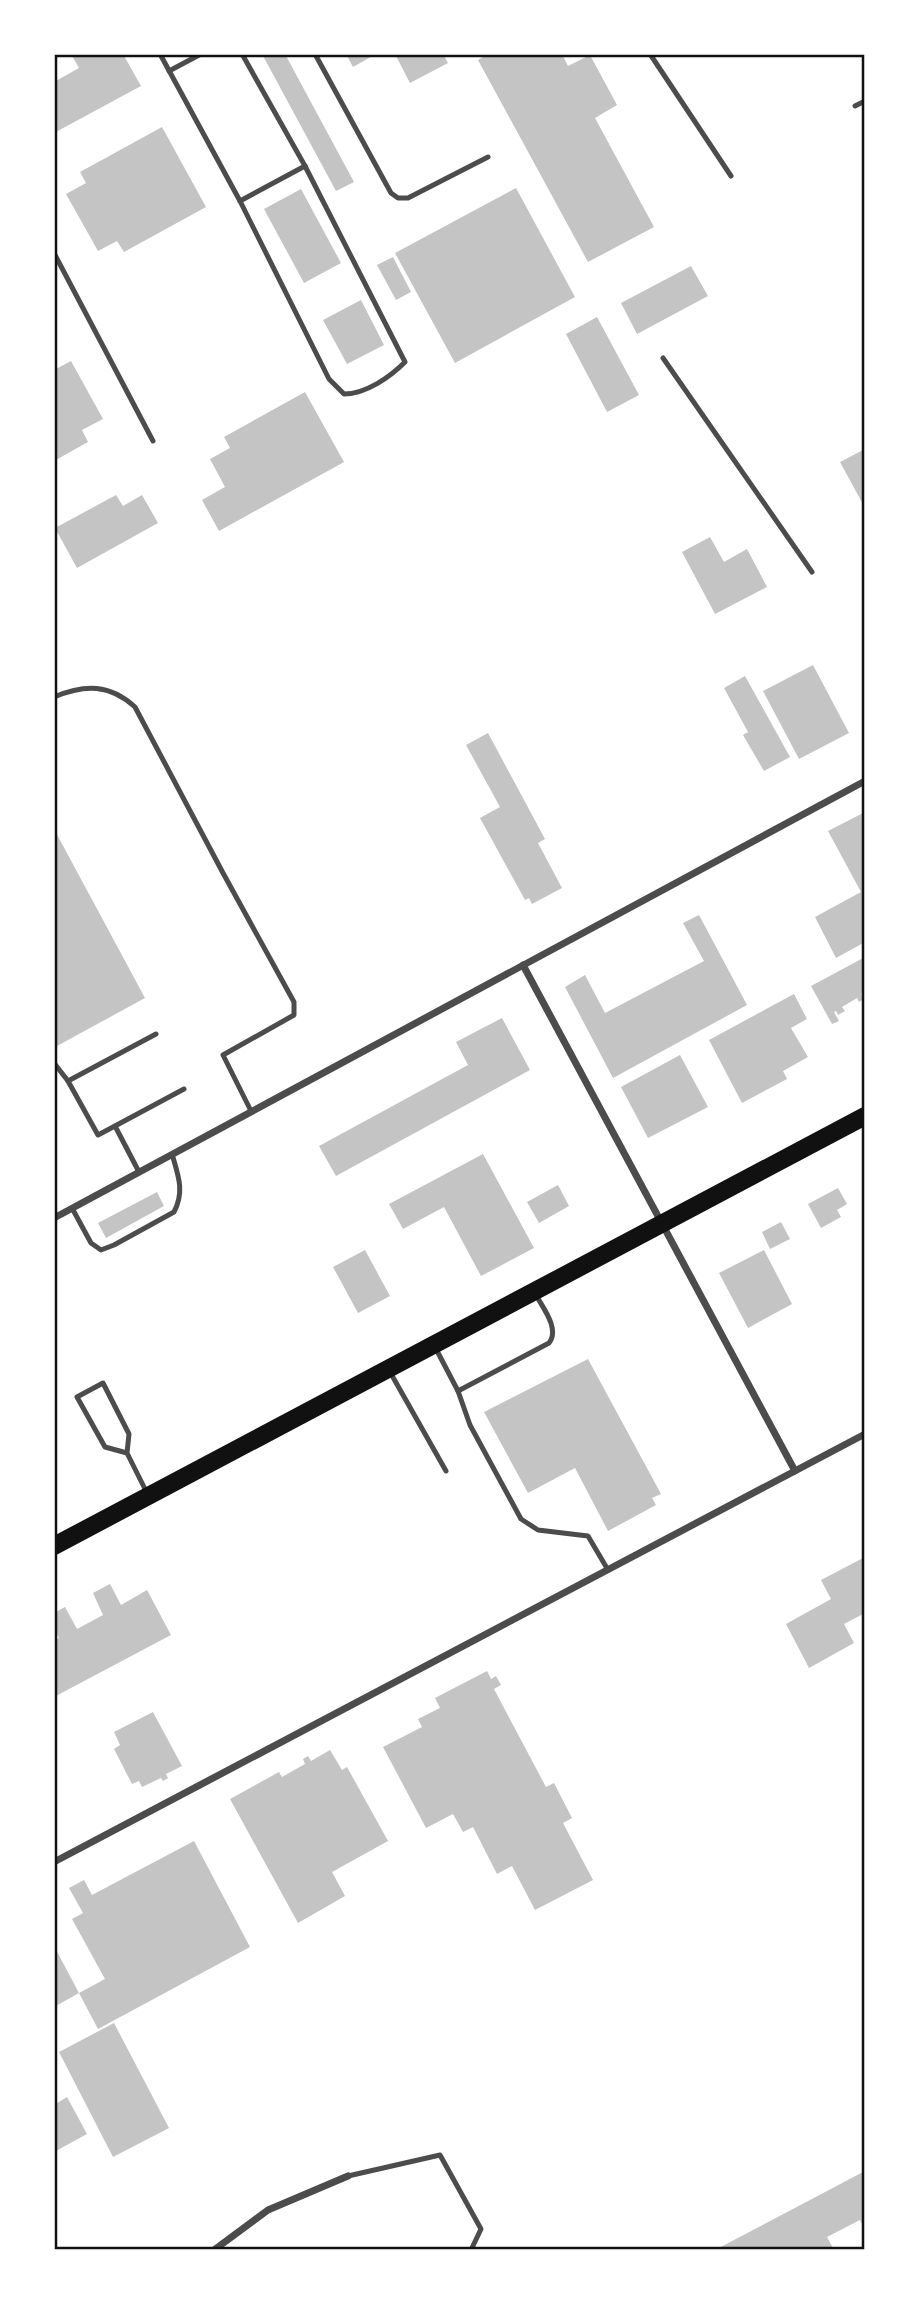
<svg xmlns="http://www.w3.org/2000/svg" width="919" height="2304" font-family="'Titillium Web',sans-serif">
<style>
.building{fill:#c4c4c4}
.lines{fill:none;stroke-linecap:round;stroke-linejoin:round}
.service{stroke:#4c4c4c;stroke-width:5}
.minor{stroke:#4c4c4c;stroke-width:7}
.primary{stroke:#111;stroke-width:18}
.neatline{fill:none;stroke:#111;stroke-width:2.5}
</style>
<rect width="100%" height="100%" fill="#fff"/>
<g class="building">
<path d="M71 54H123L141 86 54 133V82L79 68Z"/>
<path d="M262 54H285L354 182 336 191Z"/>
<path d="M346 54H376L353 67Z"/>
<path d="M395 54H443L448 63 410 83Z"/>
<path d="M488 54H562L568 66 590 55 617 105 595 118 654 227 588 262 478 60Z"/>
<path d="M162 127 206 207 124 252 117 241 98 251 66 194 86 183 80 172Z"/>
<path d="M516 188 575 297 455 363 395 253Z"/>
<path d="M301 189 341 263 304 283 264 209Z"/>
<path d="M393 257 411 292 396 300 377 265Z"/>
<path d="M691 266 708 296 637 334 621 303Z"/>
<path d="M361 300 384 345 347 364 323 320Z"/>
<path d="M597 317 639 395 607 412 566 334Z"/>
<path d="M71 361 103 419 82 430 88 442 54 461V370Z"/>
<path d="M305 392 344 462 219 531 202 500 225 487 210 459 230 448 224 437Z"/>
<path d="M865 449V508L840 462Z"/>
<path d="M116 495 123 506 142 495 158 523 77 568 55 528Z"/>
<path d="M710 537 724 562 747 549 767 587 715 614 682 552Z"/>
<path d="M813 665 849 733 799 759 763 691Z"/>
<path d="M745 676 790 757 764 771 743 735 748 732 724 688Z"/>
<path d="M488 733 545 839 538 843 562 888 532 904 529 898 525 900 480 818 500 807 466 745Z"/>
<path d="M865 812V942L836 958 815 917 861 892 828 831Z"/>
<path d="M54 829 145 998 57 1046 54 1042Z"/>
<path d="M699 915 747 1005 613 1078 565 987 585 975 605 1013 704 961 683 923Z"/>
<path d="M865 957V992L861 994 864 999 859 1002 857 998 842 1007 845 1011 838 1015 836 1011 834 1012 839 1021 832 1024 811 986Z"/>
<path d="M794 994 807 1019 791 1028 808 1057 783 1071 787 1079 742 1103 709 1040Z"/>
<path d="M502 1018 530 1070 336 1176 319 1146 468 1065 456 1042Z"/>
<path d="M680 1055 708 1107 648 1138 621 1087Z"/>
<path d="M483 1154 534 1248 481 1276 444 1207 403 1229 389 1204Z"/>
<path d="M558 1185 569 1206 539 1223 527 1202Z"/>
<path d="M838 1188 847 1204 837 1210 841 1217 821 1228 808 1204Z"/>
<path d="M157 1192 164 1206 106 1238 98 1223Z"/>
<path d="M781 1222 790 1239 770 1249 762 1232Z"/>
<path d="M365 1250 390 1296 358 1313 333 1267Z"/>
<path d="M764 1250 792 1304 748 1328 719 1273Z"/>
<path d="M588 1359 661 1494 652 1498 656 1505 608 1531 575 1468 528 1493 484 1412Z"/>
<path d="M865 1557V1613L844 1624 854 1643 809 1668 786 1624 831 1599 821 1580Z"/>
<path d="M110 1584 121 1605 147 1590 171 1635 54 1697V1640L59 1638 54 1629V1613L65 1607 77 1629 103 1615 93 1593Z"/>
<path d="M487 1671 491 1679 496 1676 501 1685 494 1689 546 1787 554 1783 572 1818 563 1823 593 1880 535 1910 512 1866 497 1874 473 1827 463 1832 453 1814 426 1828 383 1747 422 1727 418 1719 440 1708 435 1698Z"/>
<path d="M153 1712 182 1766 166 1774 168 1778 163 1781 161 1778 142 1787 139 1781 132 1784 114 1749 120 1745 114 1732Z"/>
<path d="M330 1750 342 1770 347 1767 388 1841 332 1872 345 1896 298 1923 230 1799 279 1772 282 1777 305 1764 303 1759 308 1756 311 1761Z"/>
<path d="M194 1841 250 1947 98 2029 79 1993 105 1979 72 1919 83 1913 69 1888 84 1880 92 1895Z"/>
<path d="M54 1946 79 1993 54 2007Z"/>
<path d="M114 2023 169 2128 113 2157 59 2052Z"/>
<path d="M67 2097 87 2134 54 2152V2105Z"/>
<path d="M865 2171V2229L860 2220 827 2237 834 2250H715Z"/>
</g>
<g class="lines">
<g class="service">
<path d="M160 54 240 201 305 166 242 54"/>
<path d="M315 54 391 193 398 198H408L488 157"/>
<path d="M650 54 731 176"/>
<path d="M169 71 201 54"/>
<path d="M855 106 865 101"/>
<path d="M240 201 329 379 344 394C366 394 390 377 405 362L305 166"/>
<path d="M54 253 153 441"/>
<path d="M663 358 812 572"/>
<path d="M54 697C85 684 110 684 135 707L223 873 294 1002V1015L223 1055 251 1111"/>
<path d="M54 1063 68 1081"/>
<path d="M115 1126 98 1135 68 1081 156 1034"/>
<path d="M139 1172 115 1126 184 1089"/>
<path d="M72 1208 91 1243 101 1250 114 1245 174 1212C185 1191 178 1175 172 1154"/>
<path d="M435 1347 458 1391 549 1343C560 1329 543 1308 536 1295"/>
<path d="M390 1372 446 1471"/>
<path d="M458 1391 470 1425 521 1519 538 1530 588 1536 608 1570"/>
<path d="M127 1453 105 1447 77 1397 103 1383 129 1434 127 1453 147 1493"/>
<path d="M348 2176 440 2155 481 2229 471 2250"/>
</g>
<g class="minor">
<path d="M523 965 795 1471"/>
<path d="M54 1218 865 781"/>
<path d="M54 1862 865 1434"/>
<path d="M214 2250 268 2210 348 2176"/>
</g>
<path class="primary" d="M54 1546 865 1116"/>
</g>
<rect width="919" height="2304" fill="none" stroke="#ffffff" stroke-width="112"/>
<rect x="56" y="56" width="807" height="2192" class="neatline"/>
</svg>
